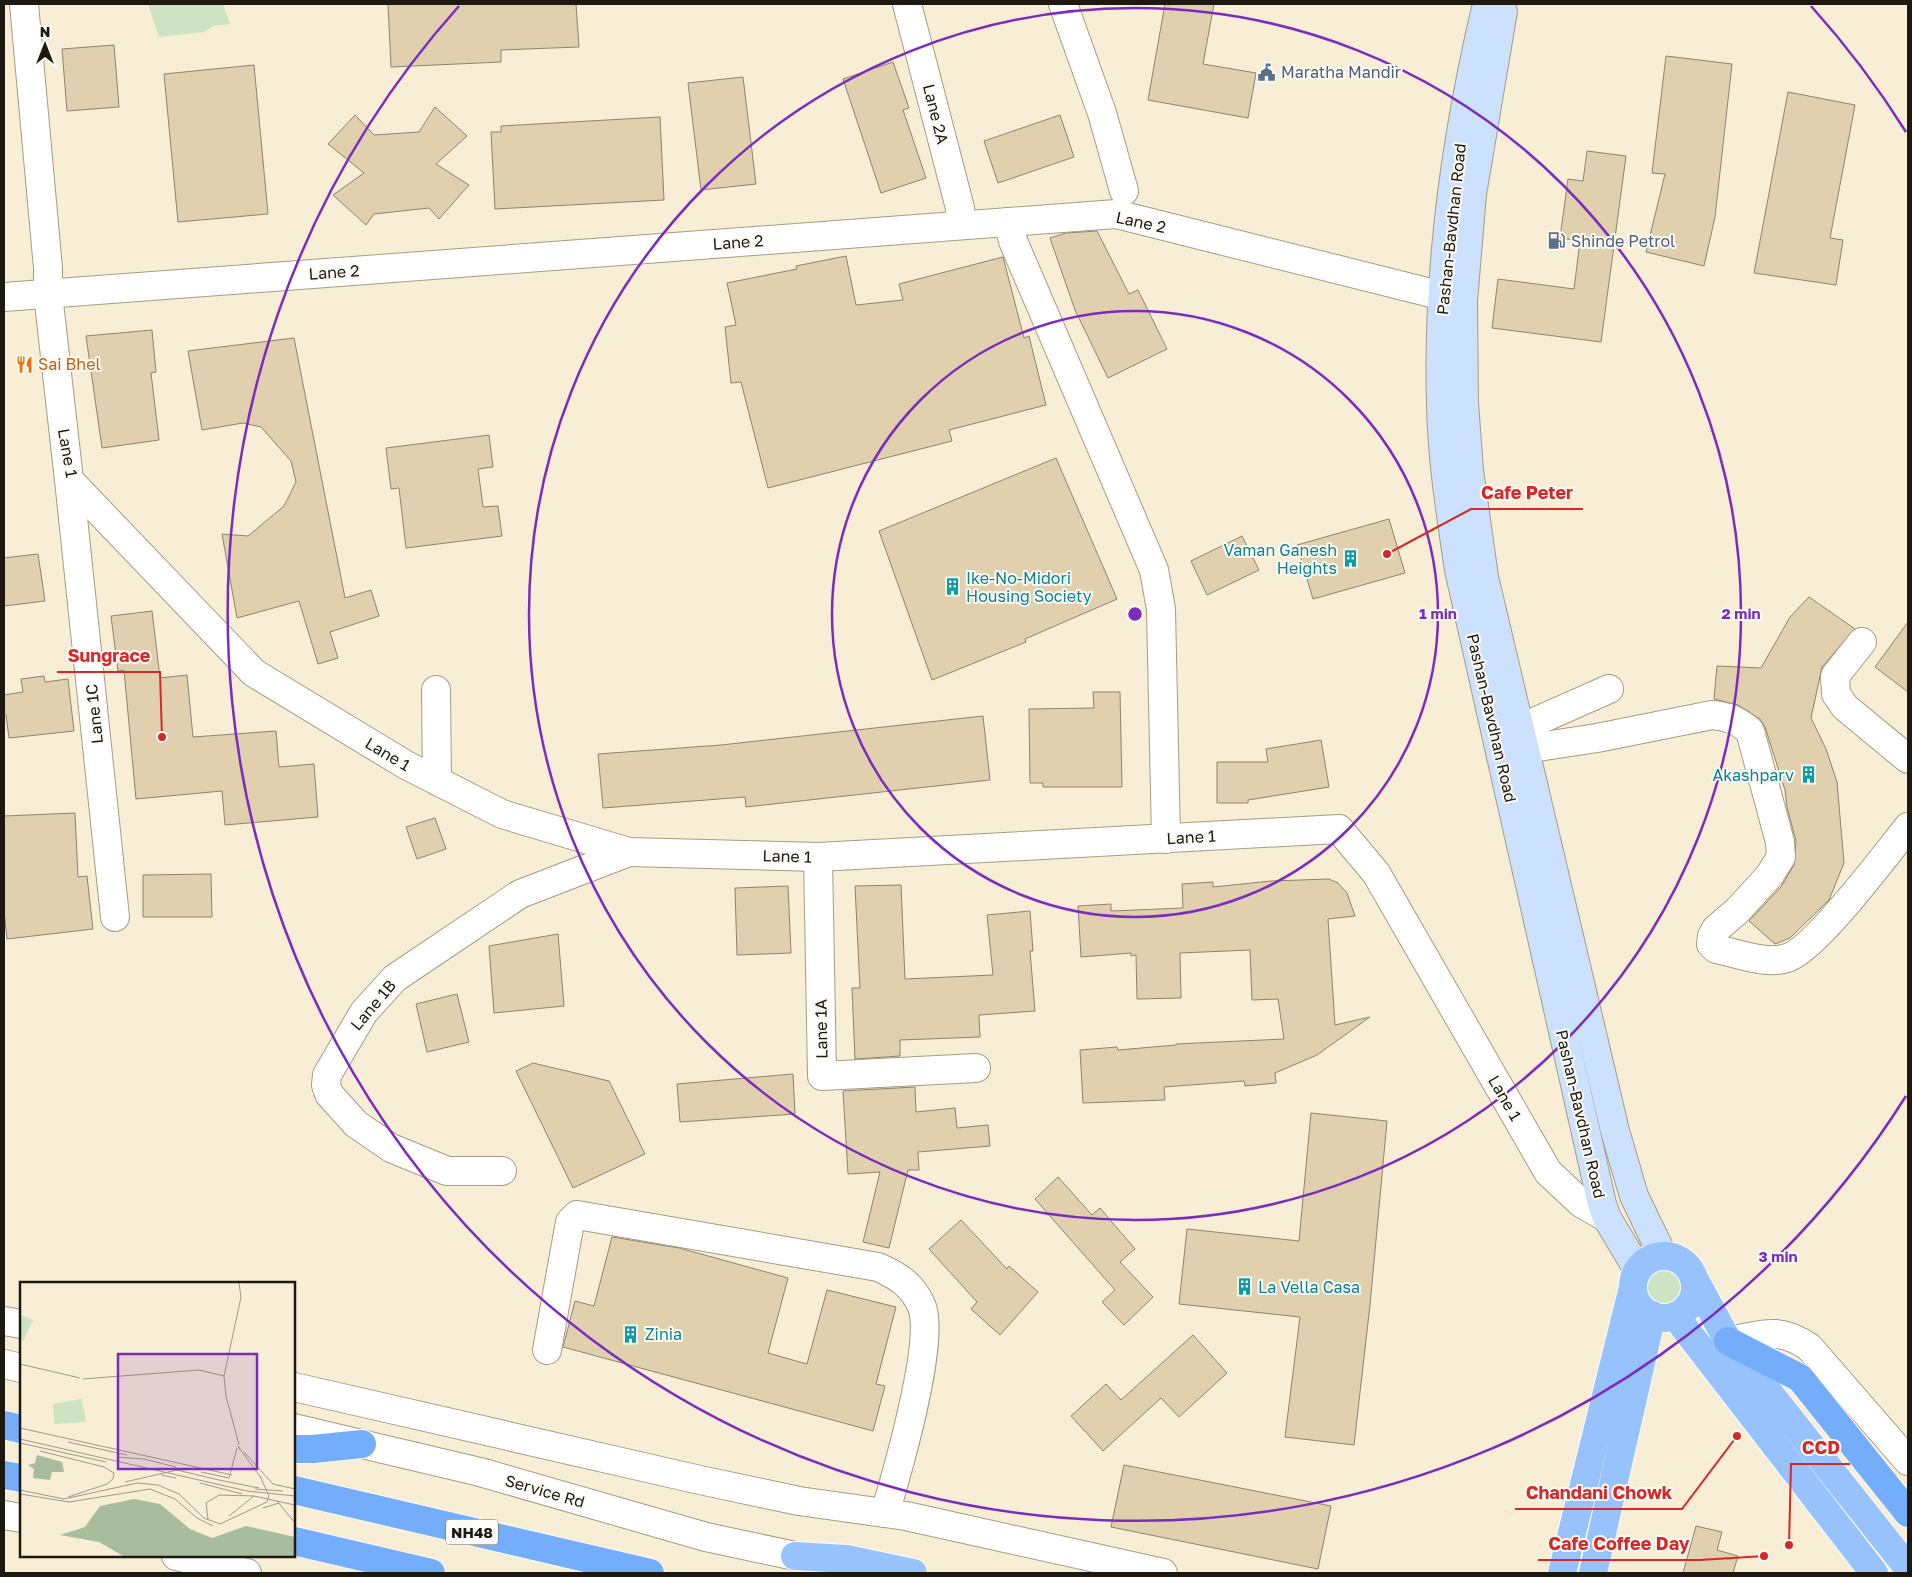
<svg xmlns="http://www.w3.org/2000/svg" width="1912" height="1577" font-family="'Golos Text',sans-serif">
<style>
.green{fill:#cde3c4}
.building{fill:#e0d0ae;stroke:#8d836d}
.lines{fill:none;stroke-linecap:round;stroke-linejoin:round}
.minor-casing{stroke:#a59c85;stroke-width:30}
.tertiary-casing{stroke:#a59c85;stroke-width:30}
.secondary-casing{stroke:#a59c85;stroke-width:30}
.primary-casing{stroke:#fff;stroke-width:30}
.trunk-casing{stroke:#fff;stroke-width:30}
.minor{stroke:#fff;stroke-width:28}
.tertiary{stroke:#fff;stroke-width:28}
.secondary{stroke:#cbe1fd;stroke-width:28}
.primary{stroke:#97c2fb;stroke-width:28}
.trunk{stroke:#74aefa;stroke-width:28}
.ring{fill:none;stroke:#7b2cbf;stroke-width:2.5}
.labels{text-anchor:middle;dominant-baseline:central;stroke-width:4;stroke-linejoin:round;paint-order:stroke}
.shield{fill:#fdfbf6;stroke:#605d56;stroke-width:1}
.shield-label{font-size:15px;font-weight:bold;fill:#1d1911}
.service-label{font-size:16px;fill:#4e5e75;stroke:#fdfbf6;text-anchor:start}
.street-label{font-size:16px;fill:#1d1911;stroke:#fdfbf6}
.food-label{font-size:16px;fill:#c56008;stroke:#fdfbf6;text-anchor:start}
.culture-label{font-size:16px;fill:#0d838f;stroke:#fdfbf6;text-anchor:start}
.inset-road{fill:none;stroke:#a09887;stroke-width:1}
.view{fill:#7b2cbf;fill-opacity:0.15;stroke:#7b2cbf;stroke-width:2.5}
.inset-edge{fill:none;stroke:#1d1911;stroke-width:2.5}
.centre{fill:#7b2cbf;stroke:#fdfbf6;stroke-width:2.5}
.ring-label{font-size:15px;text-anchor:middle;font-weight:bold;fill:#7b2cbf;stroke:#fdfbf6;stroke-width:4;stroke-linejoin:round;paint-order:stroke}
.leader{fill:none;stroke:#d62828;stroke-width:2}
.callout-dot{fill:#d62828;stroke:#fdfbf6;stroke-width:2}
.callout-label{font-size:18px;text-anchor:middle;font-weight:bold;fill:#d62828;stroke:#fdfbf6;stroke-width:4;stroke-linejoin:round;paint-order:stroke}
</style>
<rect width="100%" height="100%" fill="#f8edd5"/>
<g class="green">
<path d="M148 4H223L230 24 214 26 204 32 159 37Z"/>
<path d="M1666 1258C1719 1273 1683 1339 1641 1304L1643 1267 1654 1260Z"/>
</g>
<g class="building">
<path d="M388 4H576L579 47 501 50V62L391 67Z"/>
<path d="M1165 4H1214L1203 64 1256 73 1248 118 1148 100Z"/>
<path d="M114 45 119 107 67 111 62 49Z"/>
<path d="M1666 56 1732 64 1715 217 1704 266 1646 252 1665 174 1652 173Z"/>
<path d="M893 62 909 108 903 110 926 178 881 193 843 79Z"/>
<path d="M254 65 268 214 178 222 164 74Z"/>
<path d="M743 77 756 184 701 190 688 83Z"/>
<path d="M1788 92 1855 105 1830 238 1843 240 1836 285 1754 273Z"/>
<path d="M435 107 467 136 436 164 469 185 439 219 429 208 374 214 366 225 333 195 364 173 328 144 355 115 374 135 419 132Z"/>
<path d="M1060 115 1074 157 998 183 984 141Z"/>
<path d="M660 117 664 200 495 209 491 132H501V126Z"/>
<path d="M1587 151 1626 156 1601 342 1492 328 1498 279 1574 289 1580 241 1560 238 1568 179 1583 181Z"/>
<path d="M1097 231 1129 294 1138 290 1167 349 1108 378 1075 310 1050 238 1066 233Z"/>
<path d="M846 256 856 305 903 300 899 284 1003 257 1024 338 1029 336 1046 405 949 430 952 441 768 488 741 382 731 383 725 327 736 325 727 283 797 269 796 266Z"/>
<path d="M152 330 156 372 151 373 159 440 102 448 86 336Z"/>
<path d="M294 338 345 598 371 590 379 616 330 632 338 658 318 664 299 601 237 618 222 534 248 536 284 506 296 482 291 461 261 427 243 423 202 430 188 351Z"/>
<path d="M489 435 493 467 478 469 483 507 498 506 502 536 406 548 399 488 391 489 386 448Z"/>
<path d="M1056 458 1117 599 1025 639 1026 642 932 680 879 531Z"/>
<path d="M1389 519 1405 573 1313 599 1297 545Z"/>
<path d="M1242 536 1259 570 1207 595 1191 561Z"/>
<path d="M38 554 45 601 4 606V558Z"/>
<path d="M1809 597 1855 629 1822 667 1811 718 1826 749 1837 782 1844 863 1829 900 1790 938 1775 944 1749 921 1781 887 1794 865 1796 841 1787 807 1785 790 1765 727 1760 719 1738 705 1714 699 1717 666 1761 668 1790 617Z"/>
<path d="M152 611 160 678 187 675 193 737 276 731 279 767 314 764 318 817 225 825 222 791 136 799 124 670 118 671 111 616Z"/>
<path d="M1908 622V692L1875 667Z"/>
<path d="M44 676 45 682 68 679 74 731 9 738 6 715 4 716V695L23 692 21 679Z"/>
<path d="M1093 692H1120L1122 787H1043V783H1030L1029 709 1094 708Z"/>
<path d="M983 716 990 780 746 807 745 797 603 808 598 754 721 745Z"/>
<path d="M1321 740 1329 787 1248 800V803H1217V762H1268L1266 749Z"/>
<path d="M75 813 78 877 87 876 93 929 7 939 4 911V816Z"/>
<path d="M435 818 446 849 417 859 406 827Z"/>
<path d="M211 874 212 917H143V875Z"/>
<path d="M1329 879 1338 883 1347 893 1355 916 1328 919 1335 1025 1370 1017 1317 1055 1275 1073 1276 1083 1245 1086 1244 1081 1164 1087 1165 1100 1083 1103 1080 1050 1117 1047 1118 1050 1176 1045V1044L1284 1039 1278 999 1252 1000 1250 950 1180 953 1181 998 1137 999 1136 955 1131 956V953L1081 957 1078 906 1111 904V911L1183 908 1182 884 1213 882V887L1271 881Z"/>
<path d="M901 885 905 979 993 975 987 915 1030 911 1033 951H1030L1035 1011 979 1015 980 1037 900 1040V1056L855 1059 852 988H860L855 886Z"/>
<path d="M788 886 791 953 737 955 735 888Z"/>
<path d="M558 934 564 1006 494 1013 489 946Z"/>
<path d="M457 994 469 1042 427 1052 416 1004Z"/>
<path d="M533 1063 609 1081 645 1154 573 1188 516 1071Z"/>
<path d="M793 1074 795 1114 680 1122 677 1084Z"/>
<path d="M915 1087 916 1112 955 1108 957 1128 988 1125 990 1146 918 1152 919 1170H908L889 1248 863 1242 880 1172 848 1174 843 1091Z"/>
<path d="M1311 1113 1387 1121 1370 1305 1354 1445 1285 1437 1300 1317 1179 1304 1187 1229 1299 1241Z"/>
<path d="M1058 1177 1092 1215 1100 1208 1135 1249 1120 1262 1153 1297 1124 1325 1102 1302 1115 1290 1035 1199Z"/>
<path d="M961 1220 1007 1269 1009 1266 1038 1292 1000 1335 971 1309 977 1302 929 1249Z"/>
<path d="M612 1237 679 1248 788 1278 768 1353 807 1364 827 1290 896 1307 876 1384 885 1386 873 1431 563 1347 575 1301 594 1306Z"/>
<path d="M1193 1335 1227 1373 1179 1417 1161 1398 1103 1451 1071 1416 1106 1384 1121 1400Z"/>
<path d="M1124 1465 1331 1506 1318 1569 1111 1527Z"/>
<path d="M1696 1526 1722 1532 1717 1550 1738 1556 1733 1573H1683Z"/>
</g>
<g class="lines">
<defs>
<g id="minor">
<path d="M24 4 48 268V294L69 480 254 673 406 765 502 814 629 852 818 857 1339 829 1376 873 1548 1172 1581 1203 1607 1218"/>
<path d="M907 4 960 208 962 225"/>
<path d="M1063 4 1102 113 1124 191"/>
<path d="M1008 222 1013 241 1154 570 1161 609 1166 839"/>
<path d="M69 480 115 917"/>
<path d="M1862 642 1835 676 1836 694 1845 707 1908 759"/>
<path d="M436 690 437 781"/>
<path d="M1521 728 1609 689"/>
<path d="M1525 749 1597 738 1712 715C1728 716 1738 721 1750 731L1780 842 1781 857 1769 876 1737 911 1716 929 1712 936 1711 944 1716 949C1737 953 1766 965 1787 958 1815 950 1887 853 1908 827"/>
<path d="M818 857 822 1076 976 1068"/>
<path d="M502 1171H447L391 1148 356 1124 329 1094 326 1085 327 1075 364 1012 395 978 520 894 629 852"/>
<path d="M1728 1341C1762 1335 1778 1326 1809 1347L1908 1461"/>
<path d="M547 1350 570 1222 577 1215 878 1267C898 1276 913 1285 922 1307 935 1342 897 1473 885 1513"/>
</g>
<g id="tertiary">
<path d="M4 297 1116 214 1463 301"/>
<path d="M4 1321 21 1324"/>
<path d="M4 1364 21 1368"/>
<path d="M294 1387 700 1480 799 1501 906 1516 1163 1573"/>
<path d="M294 1428 480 1472 706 1537 795 1556"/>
<path d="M4 1515 21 1518"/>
<path d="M176 1556 247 1573"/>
</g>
<g id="secondary">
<path d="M1487 4C1456 134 1437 271 1441 405 1442 460 1451 515 1459 570L1602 1204 1607 1218 1638 1270"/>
<path d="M1503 11 1472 194 1463 301 1464 403 1469 470 1484 577 1615 1131 1634 1196 1663 1256"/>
</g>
<g id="primary">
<circle cx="1664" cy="1287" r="31"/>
<path d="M1696 1282 1728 1341 1908 1568"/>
<path d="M1676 1317 1874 1573"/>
<path d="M795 1556 847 1559 913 1573"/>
<path d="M1562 1573 1632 1291"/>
<path d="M1593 1573 1652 1315"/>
</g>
<g id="trunk">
<path d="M1728 1341 1800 1378 1908 1513"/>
<path d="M4 1425 21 1429"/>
<path d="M294 1449H313L362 1444"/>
<path d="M4 1475 21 1478"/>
<path d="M294 1490 650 1573"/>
<path d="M294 1541 431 1573"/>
</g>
</defs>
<use href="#minor" class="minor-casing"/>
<use href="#tertiary" class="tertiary-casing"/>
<use href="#secondary" class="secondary-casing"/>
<use href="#primary" class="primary-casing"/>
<use href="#trunk" class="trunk-casing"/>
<use href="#minor" class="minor"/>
<use href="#tertiary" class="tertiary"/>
<use href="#secondary" class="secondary"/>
<use href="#primary" class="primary"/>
<use href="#trunk" class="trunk"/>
</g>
<g class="ring">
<circle cx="1135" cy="614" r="303"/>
<circle cx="1135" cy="614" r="606"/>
<path d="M1906 1096A909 909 0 1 1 459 6M1811 6A909 909 0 0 1 1906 132"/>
</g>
<defs>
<symbol id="civic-bare" viewBox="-9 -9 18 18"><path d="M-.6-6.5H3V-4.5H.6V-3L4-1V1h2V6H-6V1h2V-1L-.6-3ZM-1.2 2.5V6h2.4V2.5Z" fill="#5c6f8a" stroke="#fdfbf6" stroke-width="2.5" paint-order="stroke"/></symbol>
<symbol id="fuel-bare" viewBox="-9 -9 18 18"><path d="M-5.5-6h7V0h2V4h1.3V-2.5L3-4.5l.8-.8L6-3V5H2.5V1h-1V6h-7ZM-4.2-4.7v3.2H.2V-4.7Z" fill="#5c6f8a" stroke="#fdfbf6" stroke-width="2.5" paint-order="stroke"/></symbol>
<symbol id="restaurant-bare" viewBox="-9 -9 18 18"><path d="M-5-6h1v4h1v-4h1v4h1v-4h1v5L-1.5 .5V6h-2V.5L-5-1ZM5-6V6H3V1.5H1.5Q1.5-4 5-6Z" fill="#e8710a" stroke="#fdfbf6" stroke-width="2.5" paint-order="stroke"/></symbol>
<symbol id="building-bare" viewBox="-9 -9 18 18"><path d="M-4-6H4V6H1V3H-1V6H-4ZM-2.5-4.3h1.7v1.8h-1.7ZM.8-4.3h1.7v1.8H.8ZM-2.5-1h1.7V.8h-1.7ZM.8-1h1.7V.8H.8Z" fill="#0f9aa8" stroke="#fdfbf6" stroke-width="2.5" paint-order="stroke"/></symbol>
</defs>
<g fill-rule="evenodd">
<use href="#civic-bare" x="1254" y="60" width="25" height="25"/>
<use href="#fuel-bare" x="1544" y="228" width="25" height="25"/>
<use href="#restaurant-bare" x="12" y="352" width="25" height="25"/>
<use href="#building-bare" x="1338" y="546" width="25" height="25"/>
<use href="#building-bare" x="940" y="574" width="25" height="25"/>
<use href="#building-bare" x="1796" y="762" width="25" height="25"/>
<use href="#building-bare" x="1232" y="1274" width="25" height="25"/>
<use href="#building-bare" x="618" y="1322" width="25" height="25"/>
</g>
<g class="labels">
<rect class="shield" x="446" y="1519.5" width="52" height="25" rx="4"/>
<g class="shield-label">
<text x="472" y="1532">NH48</text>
</g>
<g class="service-label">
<text x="1281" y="72">Maratha Mandir</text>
<text x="1571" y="241">Shinde Petrol</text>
</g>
<g class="street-label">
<text transform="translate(936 114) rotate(76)">Lane 2A</text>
<text transform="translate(1141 222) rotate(12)">Lane 2</text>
<text transform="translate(1451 229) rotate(-84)">Pashan-Bavdhan Road</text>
<text transform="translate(738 242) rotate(-4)">Lane 2</text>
<text transform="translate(334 272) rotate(-4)">Lane 2</text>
<text transform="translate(68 453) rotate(80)">Lane 1</text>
<text transform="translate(94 714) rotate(-96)">Lane 1C</text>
<text transform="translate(1492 718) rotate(77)">Pashan-Bavdhan Road</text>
<text transform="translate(388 754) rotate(31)">Lane 1</text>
<text transform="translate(1191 837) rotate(-3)">Lane 1</text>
<text transform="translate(787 856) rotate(2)">Lane 1</text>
<text transform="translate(373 1005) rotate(-50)">Lane 1B</text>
<text transform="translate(821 1029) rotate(-91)">Lane 1A</text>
<text transform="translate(1505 1098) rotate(60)">Lane 1</text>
<text transform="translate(1581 1114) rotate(77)">Pashan-Bavdhan Road</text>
<text transform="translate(545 1491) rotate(16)">Service Rd</text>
</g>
<g class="food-label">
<text x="38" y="364">Sai Bhel</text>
</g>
<g class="culture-label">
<text x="1337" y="550" text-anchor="end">Vaman Ganesh<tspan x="1337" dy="18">Heights</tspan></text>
<text x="966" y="578">Ike-No-Midori<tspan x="966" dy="18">Housing Society</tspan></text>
<text x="1794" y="775" text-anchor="end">Akashparv</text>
<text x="1258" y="1287">La Vella Casa</text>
<text x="645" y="1334">Zinia</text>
</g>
</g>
<g transform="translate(20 1282)">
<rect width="275" height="275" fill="#f8edd5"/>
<path d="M0 32 13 38 3 60 0 54ZM62 117 66 140 34 142 33 122Z" fill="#cde3c4"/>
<path d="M17 173 42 180 44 190H32L30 198 13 196 14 187 8 183 15 181ZM114 217 140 222 170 247 192 256 226 244 275 255V274H103L79 260 40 253 65 245 80 224Z" fill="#a7bd9e"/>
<path class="inset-road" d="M0 82 60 96M63 97 179 88 204 94M0 146 212 193M0 157 227 209 275 214M48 160 107 173M0 161 86 180M219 163 206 114 204 94 221 15 219 1M220 168 218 164 241 196M20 169 84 185 94 191 93 197 87 202 48 215M224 170 253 202 275 207M97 175 124 177M124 177 156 185M181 190 209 196 217 166M141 193 156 196M199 198 239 206M105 200 157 188 199 198M180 201 222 212M235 207 263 209M0 208 44 217 117 201 138 203 159 212 184 236 200 242 247 220 249 214 240 194M0 212 49 220 130 207 155 217 177 236 193 244M257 219 275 241M243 226 259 221M209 234 234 214M188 238 186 221 199 213 234 214 275 223"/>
<path class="view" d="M98 72H237V187H98Z"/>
<rect width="275" height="275" class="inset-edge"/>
</g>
<circle cx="1135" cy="614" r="8" class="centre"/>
<g class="ring-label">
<text x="1438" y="619">1 min</text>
<text x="1741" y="619">2 min</text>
<text x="1778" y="1262">3 min</text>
</g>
<path class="leader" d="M1387 554L1471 509H1583M162 737L160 672H57M1789 1545L1791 1464H1850M1737 1436L1682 1509H1515M1764 1556L1700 1560H1538"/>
<g class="callout-dot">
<circle cx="1387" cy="554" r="5"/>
<circle cx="162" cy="737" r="5"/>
<circle cx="1789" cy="1545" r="5"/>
<circle cx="1737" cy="1436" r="5"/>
<circle cx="1764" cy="1556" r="5"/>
</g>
<g class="callout-label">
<text x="1527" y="499">Cafe Peter</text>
<text x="109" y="662">Sungrace</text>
<text x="1821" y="1454">CCD</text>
<text x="1599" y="1499">Chandani Chowk</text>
<text x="1619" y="1550">Cafe Coffee Day</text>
</g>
<rect width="1912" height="1577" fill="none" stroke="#1d1911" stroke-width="10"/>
<g transform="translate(45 45)" stroke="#fdfbf6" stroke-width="4" paint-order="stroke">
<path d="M0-4L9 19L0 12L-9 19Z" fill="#1d1911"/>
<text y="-8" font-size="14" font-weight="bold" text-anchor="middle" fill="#1d1911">N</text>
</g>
</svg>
